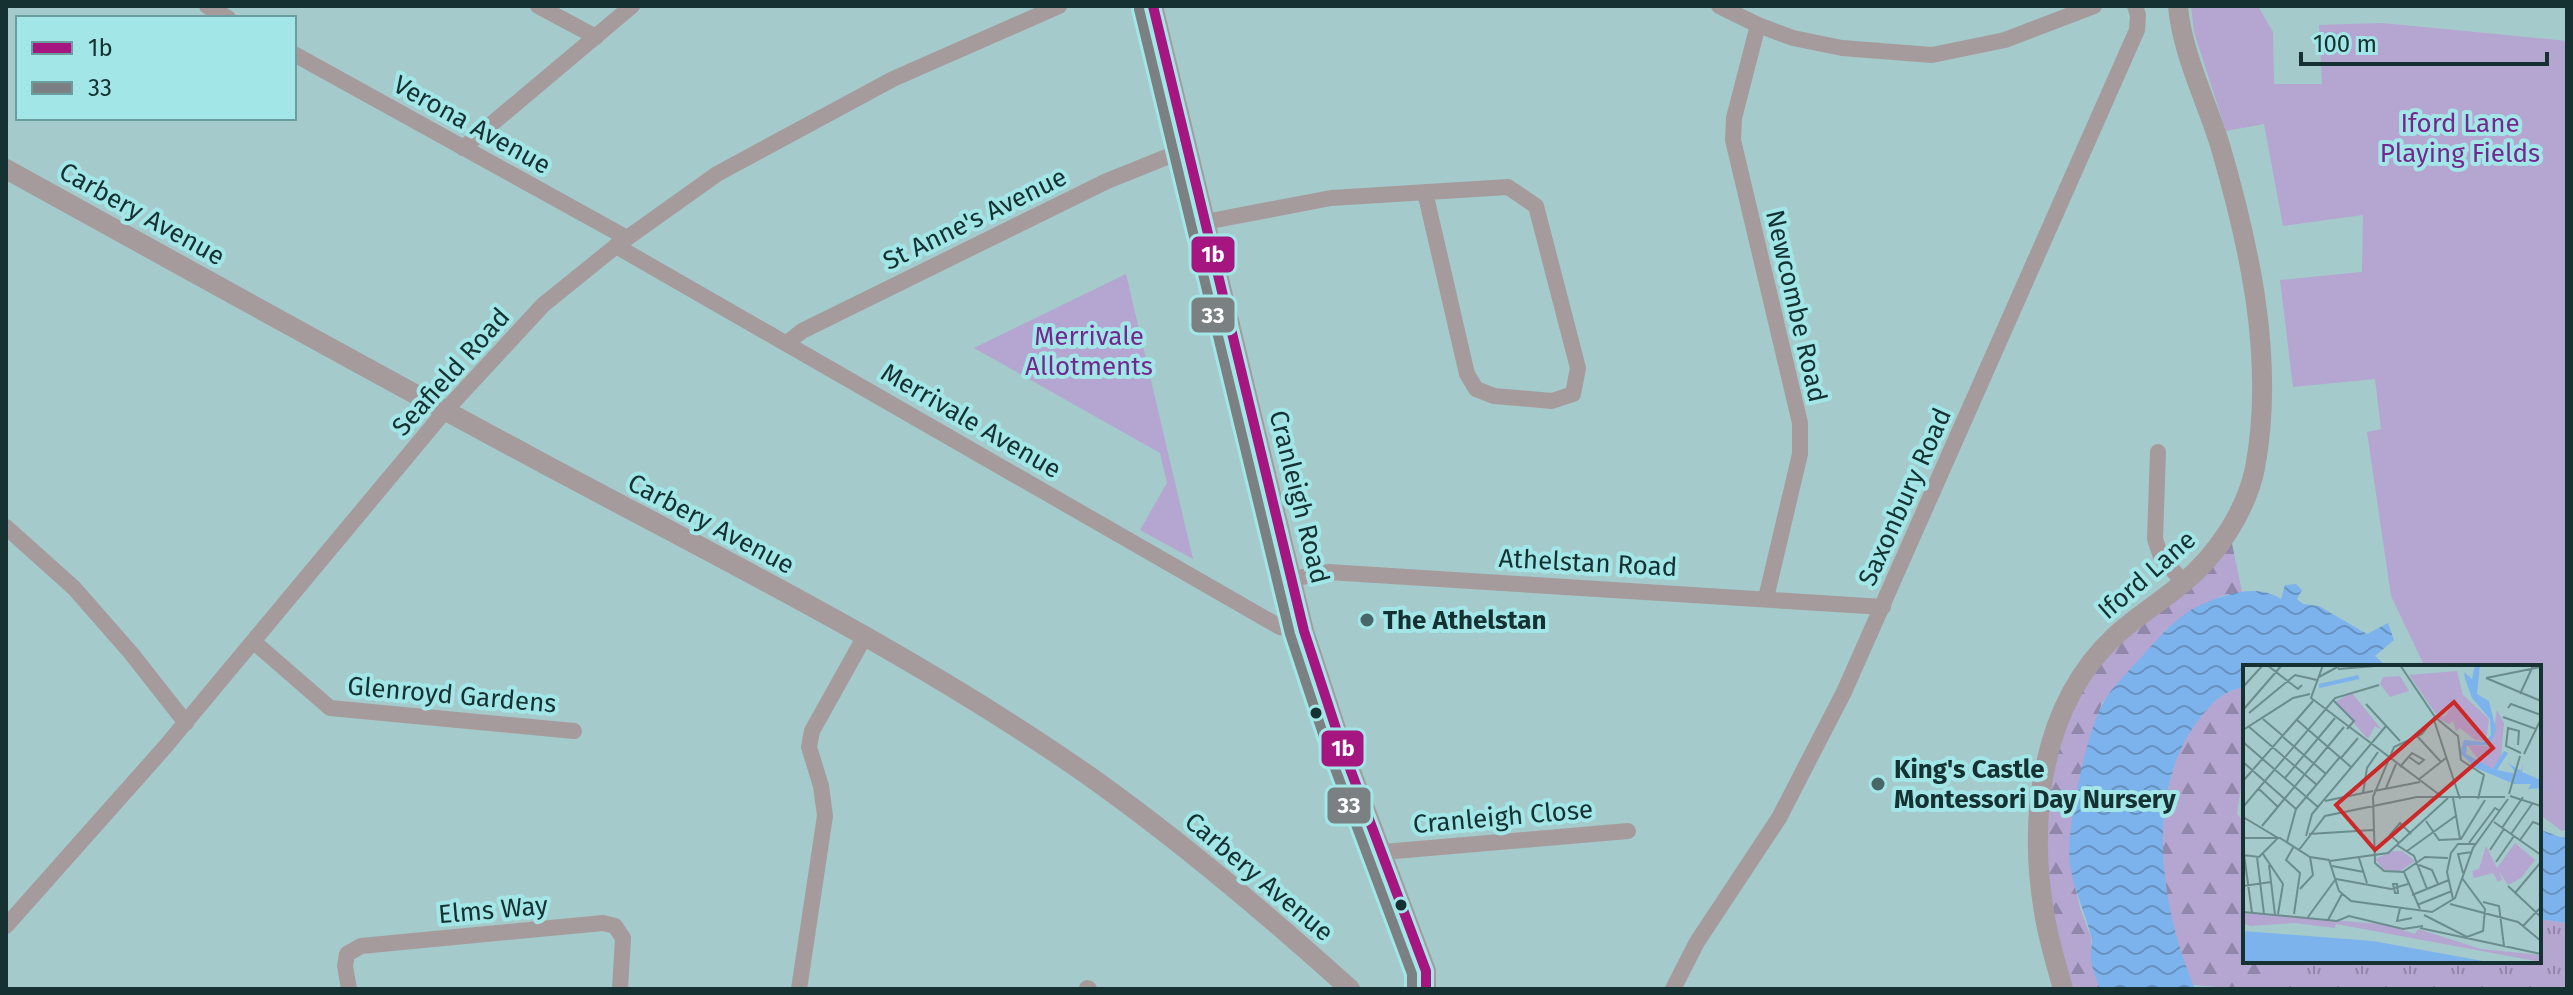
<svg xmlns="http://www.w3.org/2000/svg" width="2573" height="995" font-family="'Fira Sans',sans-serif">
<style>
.grass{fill:url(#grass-tufts)}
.forest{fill:url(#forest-firs)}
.green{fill:#b4a5d1}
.water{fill:url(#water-waves)}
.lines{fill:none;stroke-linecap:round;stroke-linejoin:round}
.minor{stroke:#a59b9c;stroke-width:16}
.tertiary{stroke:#a59b9c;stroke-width:20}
.bus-1-casing{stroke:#a2e6e7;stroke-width:16}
.bus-2-casing{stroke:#a2e6e7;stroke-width:16}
.bus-1{stroke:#a61680;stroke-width:10}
.bus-2{stroke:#7b8182;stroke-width:10}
.poi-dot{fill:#476768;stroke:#a2e6e7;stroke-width:3}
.bus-dot{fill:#153132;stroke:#a2e6e7;stroke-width:3}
.labels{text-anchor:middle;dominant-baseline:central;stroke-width:8;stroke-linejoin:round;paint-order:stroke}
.park-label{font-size:26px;fill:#74288d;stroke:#a2e6e7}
.street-label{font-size:26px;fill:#153132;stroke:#a2e6e7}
.poi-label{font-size:26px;font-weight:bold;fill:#153132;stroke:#a2e6e7;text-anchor:start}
.inset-river{fill:none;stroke:#7db3ed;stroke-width:4}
.inset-road{fill:none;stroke:#6b8d8e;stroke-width:2}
.view{fill:#cc2828;fill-opacity:0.15;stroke:#cc2828;stroke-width:4}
.inset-edge{fill:none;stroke:#153132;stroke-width:4}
.line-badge{stroke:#a2e6e7;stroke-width:3}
.badge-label{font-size:22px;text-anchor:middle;font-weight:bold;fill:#fff}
</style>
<defs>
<pattern id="grass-tufts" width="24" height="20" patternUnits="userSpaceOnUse" patternTransform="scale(2)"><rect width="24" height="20" fill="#b4a5d1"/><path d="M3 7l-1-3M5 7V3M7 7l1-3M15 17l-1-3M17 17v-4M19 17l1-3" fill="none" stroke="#9187aa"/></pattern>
<pattern id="forest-firs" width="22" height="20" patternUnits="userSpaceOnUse" patternTransform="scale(2)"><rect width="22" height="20" fill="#b4a5d1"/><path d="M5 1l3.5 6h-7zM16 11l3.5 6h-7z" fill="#9187aa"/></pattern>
<pattern id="water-waves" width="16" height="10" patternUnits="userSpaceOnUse" patternTransform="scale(2)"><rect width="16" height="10" fill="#7db3ed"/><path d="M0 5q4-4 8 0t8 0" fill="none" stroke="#6592c1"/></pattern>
</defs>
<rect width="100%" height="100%" fill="#a5cacb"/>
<path class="grass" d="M2539 919 2567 923V989H2241L2268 984 2293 961H2539Z"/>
<g class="forest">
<path d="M2229 529 2242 592 2221 596 2168 628 2102 703 2090 738 2071 834 2070 863 2080 908 2091 937V961L2100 989H2063L2054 954 2041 799 2075 683Z"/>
<path d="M2245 687V762L2237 814 2245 823V961H2293L2268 985 2241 989 2193 985C2159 907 2144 787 2201 716 2213 701 2225 690 2245 687Z"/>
</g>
<g class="green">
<path d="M2191 6H2258L2273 32 2274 84H2322L2319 25 2382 23 2567 41V830L2562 831 2539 814V667H2425L2391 596 2367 432 2381 429 2375 379 2293 387 2280 280 2362 272 2363 215 2283 226 2264 124 2226 131 2194 32Z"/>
<path d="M1126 274 1193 559 1140 530 1167 483 1160 453 974 348Z"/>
</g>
<g class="water">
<path d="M2296 584 2302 590 2297 599 2303 604 2319 606 2367 634 2388 623 2394 640 2375 656 2387 667H2245V687C2225 690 2213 701 2201 717 2142 789 2161 910 2195 989H2100C2097 980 2092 969 2091 960 2090 952 2093 943 2091 936 2085 912 2074 890 2070 865 2065 831 2086 736 2102 705 2112 686 2131 669 2145 653 2163 633 2180 613 2205 603 2228 593 2258 584 2281 599L2285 585Z"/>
<path d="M2539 829 2560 837H2567V923L2539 919Z"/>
</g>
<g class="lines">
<g class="minor">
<path d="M207 6 228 18"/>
<path d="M538 6 596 37"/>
<path d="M1719 6 1758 25 1793 38 1842 48 1932 55 2005 40 2094 6"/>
<path d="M1758 25 1734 118 1733 140 1800 423V454L1766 598"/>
<path d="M294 54 627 238"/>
<path d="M463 148 632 6"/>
<path d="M1205 222 1331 198 1508 187 1536 206 1578 368 1573 394 1552 401 1494 396 1476 389 1467 374 1425 192"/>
<path d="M616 246 1280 627 1304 631"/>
<path d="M787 343 802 331 1107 181 1189 148"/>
<path d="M2158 452 2155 539 2161 557 2184 583"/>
<path d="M6 527 74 588 131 653 186 723"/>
<path d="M1292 579 1328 572 1883 607"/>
<path d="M254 642 330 708 574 731"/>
<path d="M1383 852 1628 831"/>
<path d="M6 926 165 747 445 411 543 305 616 246 717 174 893 79 1059 6"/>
<path d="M1087 988 1089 989"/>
<path d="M349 989 345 966 347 954 361 946 603 923 615 926 623 938 620 989"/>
<path d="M799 989 825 816 821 786 809 747 812 731 865 636"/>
<path d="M1673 989 1697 942 1779 818 1844 692 2137 30 2138 15 2135 6"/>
</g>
<g class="tertiary">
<path d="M1153 6 1304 631 1343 750 1426 971V989"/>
<path d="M6 169C182 266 358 364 535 459 723 560 917 655 1092 778 1183 843 1267 914 1350 989"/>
<path d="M2063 989C2056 964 2048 938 2044 912 2028 817 2041 705 2115 636 2136 617 2160 602 2182 584 2216 556 2246 512 2255 468 2275 361 2250 248 2220 145 2206 100 2182 53 2178 6"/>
</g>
<defs>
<path id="bus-1" d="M1153 6 1304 631 1343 750 1426 971V989"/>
<path id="bus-2" d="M1139 9 1290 634 1330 755 1412 974V989"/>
</defs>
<use href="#bus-1" class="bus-1-casing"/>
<use href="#bus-2" class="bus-2-casing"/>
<use href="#bus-1" class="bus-1"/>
<use href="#bus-2" class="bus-2"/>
</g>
<g class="poi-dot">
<circle cx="1367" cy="620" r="8"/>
<circle cx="1878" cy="784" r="8"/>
</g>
<g class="bus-dot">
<circle cx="1316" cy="713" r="7"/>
<circle cx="1401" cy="905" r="7"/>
</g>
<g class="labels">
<g class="park-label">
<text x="2460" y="123">Iford Lane<tspan x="2460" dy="30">Playing Fields</tspan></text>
<text x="1089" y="336">Merrivale<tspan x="1089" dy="30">Allotments</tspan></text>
</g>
<g class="street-label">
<text transform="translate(472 125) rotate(29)">Verona Avenue</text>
<text transform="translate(142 214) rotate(29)">Carbery Avenue</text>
<text transform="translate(975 219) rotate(-26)">St Anne's Avenue</text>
<text transform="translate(1796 306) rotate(77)">Newcombe Road</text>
<text transform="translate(451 372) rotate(-48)">Seafield Road</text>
<text transform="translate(971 421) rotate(30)">Merrivale Avenue</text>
<text transform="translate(1299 497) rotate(76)">Cranleigh Road</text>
<text transform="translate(1905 497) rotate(-66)">Saxonbury Road</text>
<text transform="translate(711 524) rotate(28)">Carbery Avenue</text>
<text transform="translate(1588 563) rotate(3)">Athelstan Road</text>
<text transform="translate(2147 575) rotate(-41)">Iford Lane</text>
<text transform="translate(452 695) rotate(5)">Glenroyd Gardens</text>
<text transform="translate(1503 817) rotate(-5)">Cranleigh Close</text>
<text transform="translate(1259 877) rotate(40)">Carbery Avenue</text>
<text transform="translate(493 910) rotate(-5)">Elms Way</text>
</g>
<g class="poi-label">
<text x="1383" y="620">The Athelstan</text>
<text x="1894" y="769">King's Castle<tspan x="1894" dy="30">Montessori Day Nursery</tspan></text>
</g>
</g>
<g transform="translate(2243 665)">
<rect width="298" height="298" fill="#a5cacb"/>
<path d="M254 45 261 58 258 92 250 104 233 97 236 95 224 80 248 81ZM0 248 139 259 172 269 175 264 238 284 297 290 298 297 93 259 92 263 52 258 8 261 0 259Z" fill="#b4a5d1"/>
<path d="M157 11 166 26 147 32 137 19 140 12Z" fill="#b4a5d1"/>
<path d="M214 6 220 30 246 54 243 76 232 75 217 63 213 66 210 56 206 59 193 52 202 51 213 36 193 49 166 10ZM109 28 139 65 132 61 125 74 92 37ZM272 178 292 195 278 213 265 220 256 206 259 215 255 217 250 208 231 213 229 206 236 204 243 181 254 203ZM150 186H159L172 196 157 206 141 205 132 194Z" fill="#b4a5d1"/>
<path d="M232 0H237L234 29 246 36 253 65 247 80H224L223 89 250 104 261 86 265 88 254 105 274 109 265 98 278 106 280 98 279 107 298 115V123L285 124 288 119H271L233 103 217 88 221 75 242 77 248 70 247 54 229 33 222 14 221 7 229 14ZM0 266 130 276 251 298H0Z" fill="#7db3ed"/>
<path class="inset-river" d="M76 21 116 12"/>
<path class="inset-road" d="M24 0 55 24 59 20M80 0 68 33 198 131M157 0 192 52 215 71 218 95 241 110 235 134M95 4 144 0M76 12 98 0M243 13 298 36M243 13 298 2M0 22 20 0M277 29 290 1M90 35 111 56 104 64M123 39 157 76M265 43 268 39 298 50M0 45 39 0M6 48 52 10 74 15M260 52 293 64M20 54 40 71M54 55 108 102M191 55 217 134M5 61 74 120M0 65 50 33 67 29M174 71 198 97M40 72 83 109M0 77 75 142M275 80 276 66 265 63 263 81 278 88M281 89 298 54M98 93 115 73M0 97 53 144M157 102 162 96 169 88 181 95 176 99 166 92M42 113 92 53M175 115 203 93M0 116 70 36M143 123 153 99M16 124 35 142M131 126 177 117M120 128 124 103 135 87M266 129 277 91M267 131 298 141M210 133 217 174M82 136 130 126M0 142 92 33 136 20M0 152 35 173 16 192 0 190M183 156 196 175 218 174 242 135M251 157 298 190M19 161 101 62M259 163 280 132M66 169 130 165M268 169 289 139M63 171 69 149 143 61M0 173H37L67 192 86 195 96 226 108 236 189 247 212 233 230 183 265 134M277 175 290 157 298 160M44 177 53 144 97 92M156 178 147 170 157 158 168 169M226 178 252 143 257 146M154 180 171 191 184 224M51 181 43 195 57 208 51 249M0 182 9 248M56 185 82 151 174 132H262M247 185 261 164M164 186 214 150M20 189 40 219 35 249M14 192 21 249M116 193 124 218M87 196 145 188 205 133M253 197 271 171M26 200 32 250M176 200 189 205 195 219M89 201 121 207M160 207 182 192 205 193M220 208 215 189 229 187M93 214 148 224 165 219M150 219H154L155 228H152ZM0 221 28 217M265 221 298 252M57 224 70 210 67 192M272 228 298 197M169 230 206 215M210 234 204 207 208 188 215 179H233M240 237 256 241 261 281M207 239 275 257 298 276M174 240 209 226M157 243 154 256 169 253M177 244 161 207 141 206 132 198 130 132 151 82 179 69 192 52M0 247 94 256 106 251 160 264 180 261M181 250 224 272 240 266 242 244 219 213M65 252 92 215M85 255 99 229M280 261 298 242M177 263 298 289"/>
<path class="view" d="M211 37 250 83 132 185 93 140Z"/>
<rect width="298" height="298" class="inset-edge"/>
</g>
<g class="line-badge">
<rect x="1190" y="235" width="46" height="39" rx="8" fill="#a61680"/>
<rect x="1190" y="296" width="46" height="38" rx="8" fill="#7b8182"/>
<rect x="1320" y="729" width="45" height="39" rx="8" fill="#a61680"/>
<rect x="1326" y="786" width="46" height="39" rx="8" fill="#7b8182"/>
</g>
<g class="badge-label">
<text x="1213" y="262">1b</text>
<text x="1213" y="323">33</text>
<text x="1343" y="756">1b</text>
<text x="1349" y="813">33</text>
</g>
<rect width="2573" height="995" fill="none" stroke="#153132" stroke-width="16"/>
<rect x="16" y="16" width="280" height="104" fill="#a2e6e7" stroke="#6a9e9f" stroke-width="2"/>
<rect x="32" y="42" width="40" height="12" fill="#a61680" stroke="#6a9e9f" stroke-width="2"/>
<text x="88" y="56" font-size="24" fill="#153132">1b</text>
<rect x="32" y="82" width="40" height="12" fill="#7b8182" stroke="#6a9e9f" stroke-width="2"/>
<text x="88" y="96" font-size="24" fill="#153132">33</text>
<path d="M2301 52v12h246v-12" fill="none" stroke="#153132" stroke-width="4"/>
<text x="2313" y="52" font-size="24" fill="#153132" stroke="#a2e6e7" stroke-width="6" paint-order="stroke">100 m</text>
</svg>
